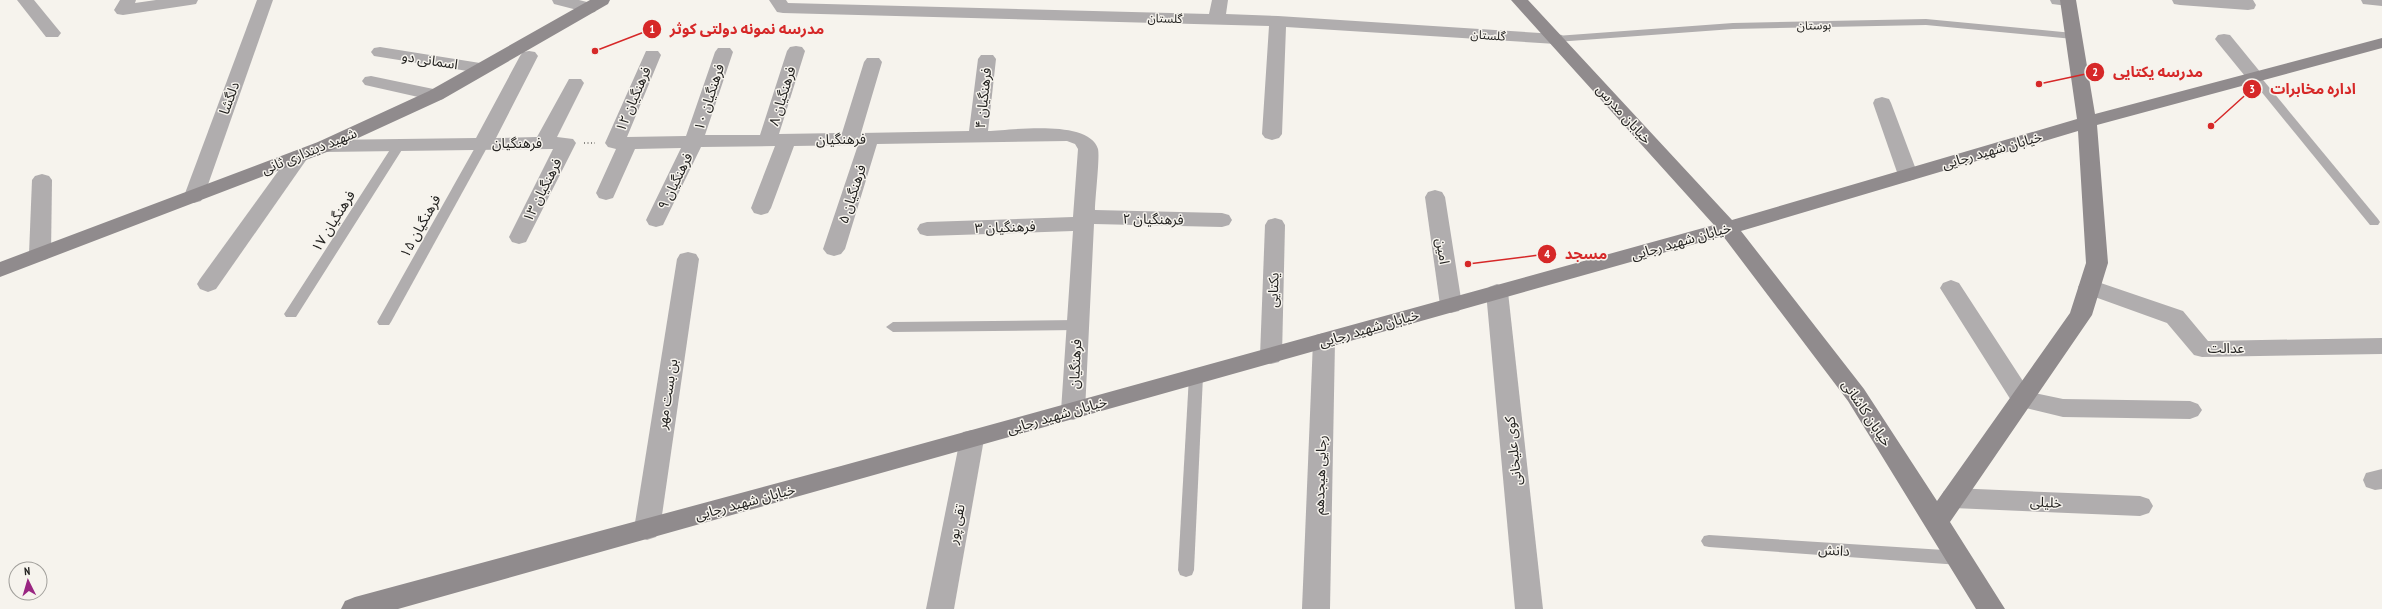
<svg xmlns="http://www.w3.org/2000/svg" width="2382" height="609" font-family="'PT Sans Narrow','Noto Sans Arabic',sans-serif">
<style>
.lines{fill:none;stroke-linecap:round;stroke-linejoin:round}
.path{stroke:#898783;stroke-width:2;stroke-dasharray:1 2.5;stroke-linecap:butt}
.lane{fill:#b0adae;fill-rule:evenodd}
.street{fill:#b0adae;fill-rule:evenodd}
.secondary{fill:#908b8d;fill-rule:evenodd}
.labels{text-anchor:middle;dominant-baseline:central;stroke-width:3;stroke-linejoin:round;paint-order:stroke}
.far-street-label{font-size:12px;fill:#22211f;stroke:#f6f3ed}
.street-label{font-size:14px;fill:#22211f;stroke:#f6f3ed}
.leader{fill:none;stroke:#d62828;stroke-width:1.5}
.callout-dot{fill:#d62828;stroke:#f6f3ed;stroke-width:1.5}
.mark-label{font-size:12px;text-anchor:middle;font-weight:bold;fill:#fff}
.callout-label{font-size:15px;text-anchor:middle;font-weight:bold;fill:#d62828;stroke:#f6f3ed;stroke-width:3;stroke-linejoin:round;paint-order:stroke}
</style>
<rect width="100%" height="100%" fill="#f6f3ed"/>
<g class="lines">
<path class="path" d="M584 143H595"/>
<g class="lane">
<path d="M1926 19 2073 33 2078 36 2073 39 1926 25 1733 29 1556 42 1551 39 1556 36 1733 23Z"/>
<path d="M2255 74 2259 75 2378 219 2380 222 2378 225H2370L2251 79V75Z"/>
<path d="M483 140 489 144 391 322 389 325H379L377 322 477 144Z"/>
<path d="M399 141 405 145 296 317H286L284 314 286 311 393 145Z"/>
<path d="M1077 320 1084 325 1077 330 893 332 886 327 893 322Z"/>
<path d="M1196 371 1201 372 1203 376 1194 570 1192 575 1186 577 1180 575 1178 570 1189 376 1191 372Z"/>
<path d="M1709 535 1960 551 1965 553 1968 558 1965 563 1960 565 1709 547 1704 546 1701 541 1704 536Z"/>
</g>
<g class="street">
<path d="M17 0H34L61 33 58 37H46Z"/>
<path d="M120 0H136L135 3 156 0H198L196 4 190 5 123 15 117 14 114 10Z"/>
<path d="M257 0H273L204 196 201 201 194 203 187 201 184 196Z"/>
<path d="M552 0H579L595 4 597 8 595 12 589 13 554 4Z"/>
<path d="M769 0H786L788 3 1209 14 1212 0H1228L1226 14 1278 16 1556 34 1562 35 1565 39 1562 43 1556 44 1286 27 1282 134 1279 138 1272 140 1265 138 1262 134 1269 26 783 13 777 12Z"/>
<path d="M2050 0H2076V1L2074 5 2068 6 2052 4Z"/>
<path d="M2172 0H2253L2256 5 2254 9 2248 10 2180 5 2174 4Z"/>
<path d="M2361 0H2382V6L2363 4Z"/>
<path d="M2224 34 2230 35 2261 73 2264 77 2261 81H2249L2218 43 2215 39 2218 35Z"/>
<path d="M796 46 802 47 805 51 779 134 842 133 864 62 867 58H879L882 62 861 133 969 131 978 59 981 55H993L996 59 988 131C1013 130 1089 119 1098 149 1100 157 1095 199 1095 210L1222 213 1229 215 1232 220 1229 225 1222 227 1094 224 1085 411 1081 417 1073 420 1065 417 1061 411 1073 231 927 236 920 234 917 229 920 224 927 222 1073 217 1078 149 1075 144 1067 141 877 144 845 249 841 254 834 256 827 254 823 249 858 145 794 146 771 208 768 213 761 215 754 213 751 208 775 146 701 147 663 225 656 227 649 225 646 220 681 148 635 149 613 198 606 200 599 198 596 193 616 149 608 147 605 143 646 51H658L661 55 627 137 686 136 715 52 718 48H730L733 52 705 135H760L787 51 790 47Z"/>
<path d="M380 47 480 63 486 64 489 68 486 72 480 73 374 56 371 52 374 48Z"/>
<path d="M529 51 535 52 538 56 496 138 537 137 569 79H581L584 83 557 137 573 139 576 143 526 242 519 244 512 242 509 237 553 149 325 152 318 150 315 146 318 142 325 140 476 138 520 56 523 52Z"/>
<path d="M371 76 443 91 445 95 443 99 436 101 365 85 362 81 365 77Z"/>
<path d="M1882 97 1889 99 1891 103 1918 175 1915 179 1908 181 1901 179 1898 175 1873 103 1875 99Z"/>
<path d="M299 150 306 152 309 156 216 289 208 292 200 289 197 284 200 279 292 152Z"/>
<path d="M42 174 49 176 52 180 51 254 47 259 40 261 33 259 29 254 32 180 35 176Z"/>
<path d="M1435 190 1442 192 1445 197 1462 305 1459 311 1451 313 1443 311 1440 305 1425 197 1428 192Z"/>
<path d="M1275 218 1282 220 1285 225 1282 356 1279 362 1271 364 1263 362 1260 356 1265 225 1268 220Z"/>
<path d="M688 252 696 254 699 259 660 529 656 537 647 540 638 537 634 529 677 259 680 254Z"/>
<path d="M2089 279 2183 311 2208 341 2382 338V354L2202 357 2194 355 2167 323 2081 292 2078 287 2081 282Z"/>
<path d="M1951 280 1959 283 2030 392 2063 399 2190 401 2198 404 2202 410 2198 416 2190 419 2063 417 2014 405 1940 288 1943 283Z"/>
<path d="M1497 284 1505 287 1508 292 1543 609H1515L1486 292 1489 287Z"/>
<path d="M1324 333 1332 335 1335 341 1330 609H1302L1313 341 1316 335Z"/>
<path d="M972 430 981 432 984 439 954 609H926L960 439 963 432Z"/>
<path d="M2382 469V489L2375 490 2366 487 2363 480 2366 473Z"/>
<path d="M1953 488 2140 496 2149 499 2153 506 2149 513 2140 516 1953 508 1944 505 1940 498 1944 491Z"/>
</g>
<g class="secondary">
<path d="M590 0H610L608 4 443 99 332 150 0 277V262L318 142 429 91Z"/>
<path d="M1511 0H1528L1732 220 2077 119 2060 0H2076L2095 114 2382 38V48L2097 125 2108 263 2092 315 1950 522 2005 609H1976L1848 401 1723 236 398 609H341L345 601 355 597 841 466 1714 225ZM2078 131 2086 263 2070 313 1937 501 1864 389 1741 231Z"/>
</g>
</g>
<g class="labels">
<g class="far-street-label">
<text transform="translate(1165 18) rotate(2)">گلستان</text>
<text transform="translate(1814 25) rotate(-1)">بوستان</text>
<text transform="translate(1488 35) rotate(4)">گلستان</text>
</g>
<g class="street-label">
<text transform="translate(430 60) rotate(9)">اسمانی دو</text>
<text transform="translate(782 96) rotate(-73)">فرهنگیان ۸</text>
<text transform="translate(709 97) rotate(-72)">فرهنگیان ۱۰</text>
<text transform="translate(229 98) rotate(-70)">دلگشا</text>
<text transform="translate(983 98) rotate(-84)">فرهنگیان ۴</text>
<text transform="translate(633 99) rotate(-67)">فرهنگیان ۱۲</text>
<text transform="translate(1624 114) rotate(48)">خیابان مدرس</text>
<text transform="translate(841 139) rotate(-1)">فرهنگیان</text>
<text x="517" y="143">فرهنگیان</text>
<text transform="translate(1992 150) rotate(-16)">خیابان شهید رجایی</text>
<text transform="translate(309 151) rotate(-22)">شهید دینداری ثانی</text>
<text transform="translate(675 181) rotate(-64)">فرهنگیان ۹</text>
<text transform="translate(542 190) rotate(-63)">فرهنگیان ۱۳</text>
<text transform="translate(852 194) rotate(-72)">فرهنگیان ۵</text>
<text transform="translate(1153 219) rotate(1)">فرهنگیان ۲</text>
<text transform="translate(333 221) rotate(-58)">فرهنگیان ۱۷</text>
<text transform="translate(420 226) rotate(-61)">فرهنگیان ۱۵</text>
<text transform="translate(1005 227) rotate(-2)">فرهنگیان ۳</text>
<text transform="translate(1681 241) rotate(-16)">خیابان شهید رجایی</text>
<text transform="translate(1443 251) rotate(81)">امین</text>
<text transform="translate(1273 290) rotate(-88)">یکتایی</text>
<text transform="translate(1369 328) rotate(-16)">خیابان شهید رجایی</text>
<text x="2226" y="348">عدالت</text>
<text transform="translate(1075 364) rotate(-87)">فرهنگیان</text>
<text transform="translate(667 394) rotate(-81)">بن بست مهر</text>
<text transform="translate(1867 413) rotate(56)">خیابان کاشانی</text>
<text transform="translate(1057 415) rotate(-16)">خیابان شهید رجایی</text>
<text transform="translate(1513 451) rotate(-96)">کوی علیخانی</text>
<text transform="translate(1320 475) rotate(-88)">رجایی هیجدهم</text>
<text transform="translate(745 502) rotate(-15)">خیابان شهید رجایی</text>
<text transform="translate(2046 502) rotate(3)">خلیلی</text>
<text transform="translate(956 524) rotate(-79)">تقی پور</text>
<text transform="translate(1834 550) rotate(4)">دانش</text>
</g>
</g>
<path class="leader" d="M595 51L652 29M2039 84L2095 72M2211 126L2252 89M1468 264L1547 254"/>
<g class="callout-dot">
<circle cx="595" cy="51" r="4"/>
<circle cx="2039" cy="84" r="4"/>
<circle cx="2211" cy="126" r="4"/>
<circle cx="1468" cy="264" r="4"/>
<circle cx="652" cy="29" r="10"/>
<circle cx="2095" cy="72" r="10"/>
<circle cx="2252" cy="89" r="10"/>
<circle cx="1547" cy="254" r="10"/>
</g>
<g class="mark-label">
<text x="652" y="33">1</text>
<text x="2095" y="76">2</text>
<text x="2252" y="93">3</text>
<text x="1547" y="258">4</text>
</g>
<g class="callout-label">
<text x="747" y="34">مدرسه نمونه دولتی کوثر</text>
<text x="2158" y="77">مدرسه یکتایی</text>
<text x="2313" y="94">اداره مخابرات</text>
<text x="1586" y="259">مسجد</text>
</g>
<g transform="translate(28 581) rotate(355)"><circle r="19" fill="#f6f3ed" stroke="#a19f9b"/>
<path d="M0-3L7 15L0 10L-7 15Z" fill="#992581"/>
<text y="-6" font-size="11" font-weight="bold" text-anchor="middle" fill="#22211f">N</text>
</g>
</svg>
